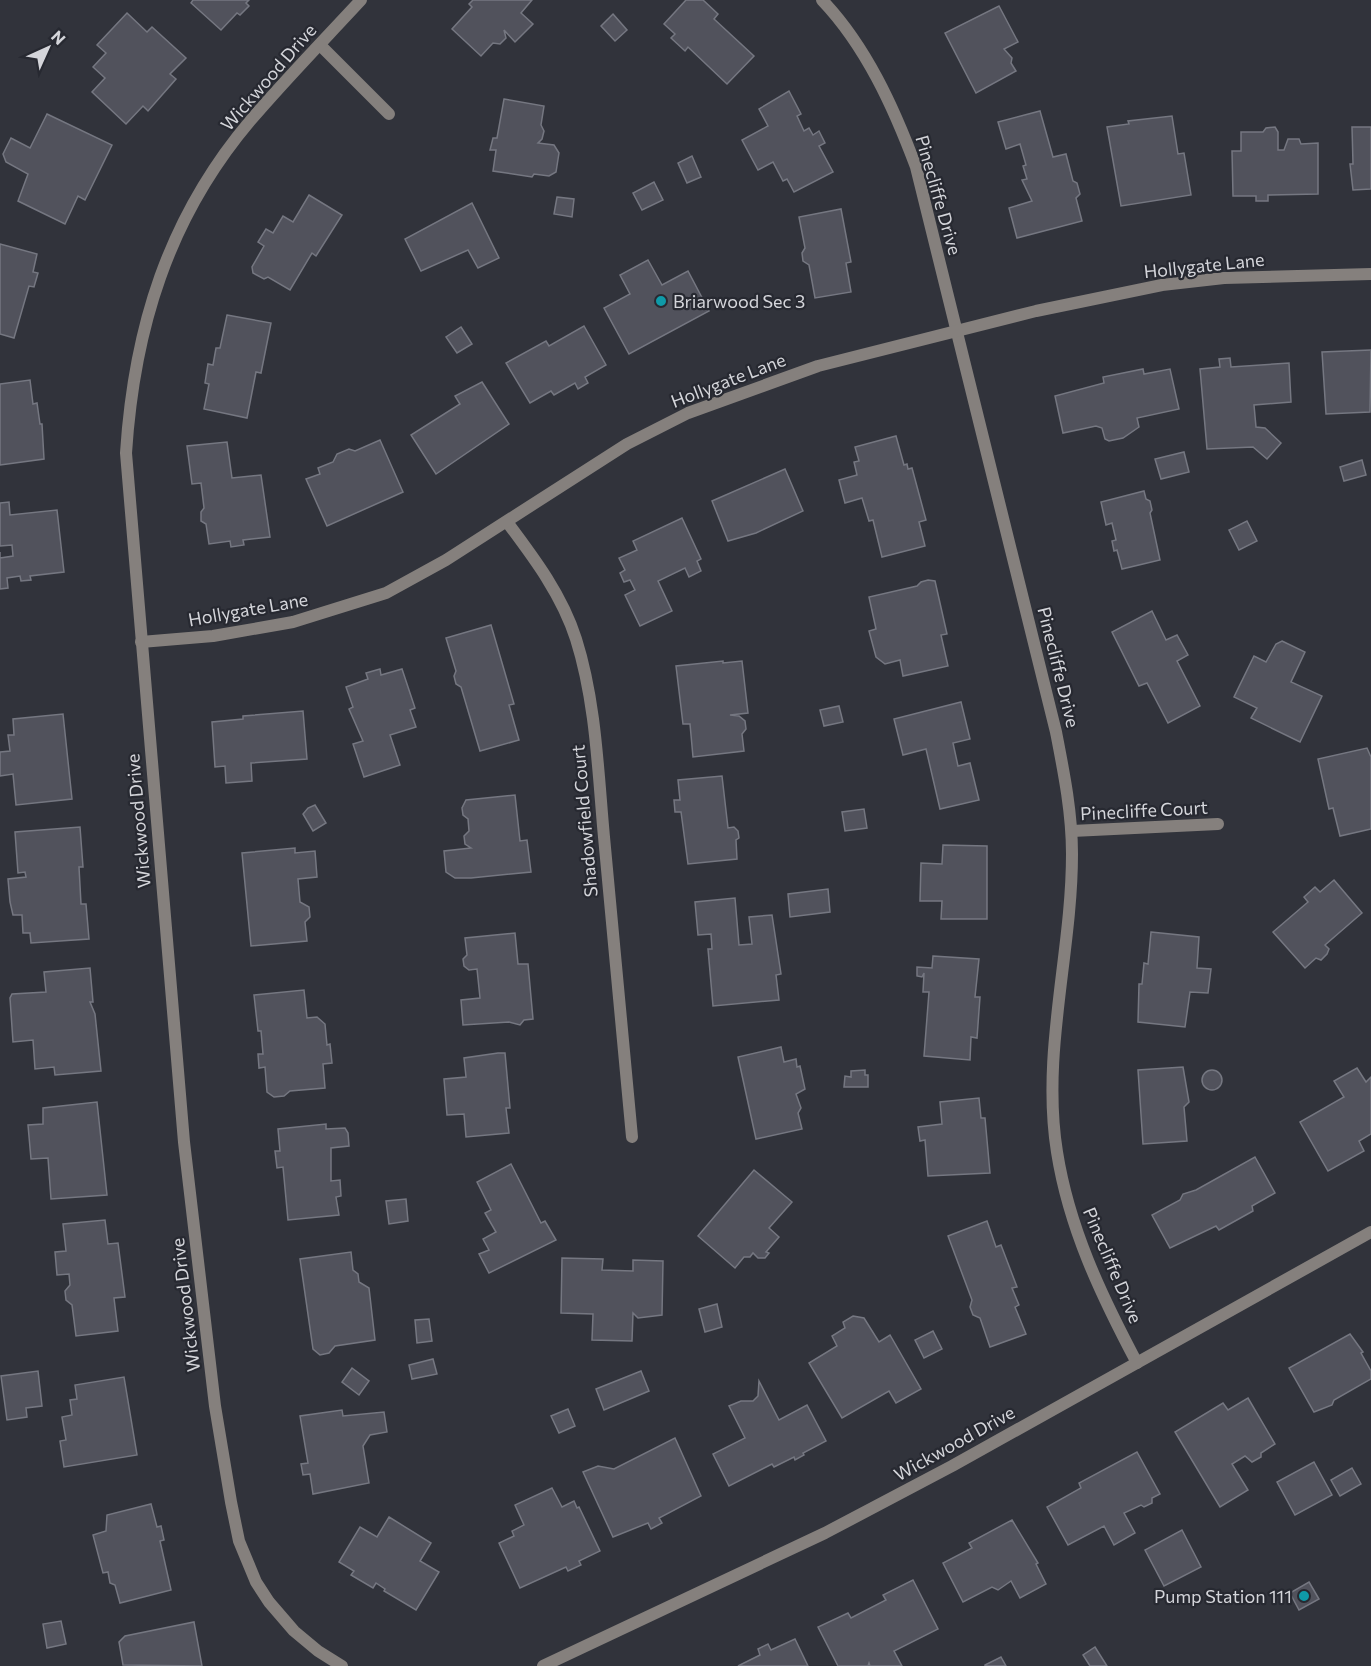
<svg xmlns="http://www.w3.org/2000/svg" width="1371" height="1666" font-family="Commissioner,sans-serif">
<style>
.building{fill:#51525c;stroke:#757781;stroke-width:1.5}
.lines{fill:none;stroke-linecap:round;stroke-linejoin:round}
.street{stroke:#85807d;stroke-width:12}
.culture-dot{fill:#0f9aa8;stroke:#272931;stroke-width:2}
.labels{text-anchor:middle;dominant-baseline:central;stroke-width:4.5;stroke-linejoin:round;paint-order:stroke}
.street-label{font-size:18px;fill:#d4d5da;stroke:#272931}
.poi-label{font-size:18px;fill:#d4d5da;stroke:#272931;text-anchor:start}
</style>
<rect width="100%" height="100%" fill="#31333b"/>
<g class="building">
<path d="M193 0H249L246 3 249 6 240 15 237 13 221 30 191 3Z"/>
<path d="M473 0H532L521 13 533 24 515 42 504 30 506 38 500 44 493 43 481 56 452 29 472 7 469 4Z"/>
<path d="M686 0H703L718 14 714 19 754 56 727 84 688 47 685 51 671 38 675 34 664 24Z"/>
<path d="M999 6 1018 42 1004 49 1012 58 1011 63 1016 71 976 93 945 33Z"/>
<path d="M127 13 147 32 152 27 186 58 170 74 176 79 148 111 143 106 126 124 92 92 105 78 93 67 106 53 97 45Z"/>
<path d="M613 14 627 30 615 41 601 26Z"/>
<path d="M789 91 801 114 797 116 804 131 809 128 813 135 819 131 825 143 819 146 833 172 794 192 787 179 783 181 773 162 758 170 742 140 768 126 759 109Z"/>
<path d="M504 99 544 106 541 125 544 131 542 139 538 143 554 145 559 153 556 172 549 176 534 174 532 177 493 171 496 150H490L493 138H497Z"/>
<path d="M1040 111 1053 157 1066 154 1073 181 1077 183 1080 194 1076 198 1082 221 1017 238 1009 208 1032 201 1022 180 1027 179 1023 166 1026 165 1020 144 1006 149 998 122Z"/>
<path d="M47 114 112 145 85 200 78 196 65 224 18 201 28 174 6 162 3 154 11 138 30 148Z"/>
<path d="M1172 116 1178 154 1184 153 1191 195 1121 206 1107 127 1129 124 1128 121Z"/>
<path d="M1275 127 1278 132V150H1284L1288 139H1299L1301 144 1318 143V194L1268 195V201H1256V196H1233L1232 151H1241V132H1263L1266 128Z"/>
<path d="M1352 127H1371V189L1353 190 1350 164H1353Z"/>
<path d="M692 156 701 177 687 183 678 163Z"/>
<path d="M654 182 663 200 642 210 633 193Z"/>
<path d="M309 195 342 215 316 256 312 253 290 290 268 277 264 279 253 273 252 267 264 246 258 242 266 229 273 233 283 216 293 222Z"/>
<path d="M557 197 574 199 572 217 554 214Z"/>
<path d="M472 203 499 258 478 268 468 250 421 271 405 239Z"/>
<path d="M841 209 851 262 846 263 851 292 815 298 809 265 803 261 802 253 805 248 799 217Z"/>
<path d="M0 244 37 254 33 272 38 273 34 287 29 286 14 338 0 334Z"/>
<path d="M648 260 662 285 688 271 709 311 629 354 604 308 630 294 620 275Z"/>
<path d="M227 315 271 323 261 373 256 372 247 418 204 409 209 384 205 383 208 364 213 365 216 348H220Z"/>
<path d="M584 326 606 365 585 377 588 383 578 389 575 383 554 395 551 391 530 403 506 363 546 341 549 346Z"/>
<path d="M461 327 472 344 457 353 446 337Z"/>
<path d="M1371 350 1370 412 1326 414 1322 352Z"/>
<path d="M1230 358 1231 367 1289 363 1291 402 1254 405 1256 427 1265 428 1281 443 1267 459 1253 447 1207 449 1200 369 1220 367 1219 359Z"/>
<path d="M1143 369 1144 374 1170 369 1179 409 1137 418 1139 427 1123 438 1109 441 1105 439 1102 428 1096 426 1063 433 1055 396 1104 383 1103 377Z"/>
<path d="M30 380 33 404 37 403 40 424H42L44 459 0 465V384Z"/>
<path d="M482 382 509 424 436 474 411 435 460 404 455 396Z"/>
<path d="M896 436 904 465 907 464 908 469 912 468 926 520 919 522 925 546 882 557 873 520 869 521 862 498 845 503 839 480 857 475 854 462 859 461 855 447Z"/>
<path d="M380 440 403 492 327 526 306 479 320 474 318 468 333 462 337 454 349 449 355 451Z"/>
<path d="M227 442 232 478 261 475 270 537 243 540 244 545 231 547 230 541 209 544 206 524 201 521V512L204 508 201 483 192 484 187 446Z"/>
<path d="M1184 452 1189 472 1161 479 1155 459Z"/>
<path d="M1362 460 1366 475 1344 481 1340 467Z"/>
<path d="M785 469 803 511 756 533 728 541 712 501Z"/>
<path d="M1144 491 1146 499 1150 501 1152 510 1150 513 1160 560 1122 569 1117 550 1114 551 1112 541 1116 540 1112 523 1106 525 1101 502Z"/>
<path d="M9 502 10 515 57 510 64 572 30 576 31 580 21 581 20 576 7 578 8 588 0 589V552V558L13 556 12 545 0 546V503Z"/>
<path d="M682 518 701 559 697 561 701 571 689 577 685 568 658 581 672 611 640 626 625 595 635 590 630 580 624 582 620 573 625 570 619 558 637 550 633 541Z"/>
<path d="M1247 521 1257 541 1239 550 1229 530Z"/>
<path d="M928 580 935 581 947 634 941 635 948 666 903 676 900 660 885 664 876 657 869 631 876 629 869 597 917 586 921 582Z"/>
<path d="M1152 611 1166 640 1177 635 1188 655 1177 661 1200 706 1168 723 1147 683 1139 686 1112 632Z"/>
<path d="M491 625 514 704 509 705 519 740 480 751 461 687 456 684 454 676 456 671 446 638Z"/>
<path d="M1282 641 1305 652 1291 682 1322 696 1300 742 1251 718 1257 708 1234 697 1254 656 1266 662 1276 644Z"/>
<path d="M723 661V663L742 661 748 713 730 715 739 716 745 721 746 729 742 734 744 751 693 757 690 724H683L676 666Z"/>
<path d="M380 669 381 675 402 669 415 708 410 710 416 727 390 735 400 765 364 777 353 744 363 741 349 709 353 707 346 687 368 679 366 673Z"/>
<path d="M961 702 970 739 953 743 958 766 970 763 979 800 940 809 926 749 903 755 894 719Z"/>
<path d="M839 706 843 722 824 726 820 710Z"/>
<path d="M303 711 307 759 251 763 252 781 226 783 225 766 215 767 212 722 243 719V716Z"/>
<path d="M63 714 72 799 16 805 13 774 0 776V752L10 751 8 735H14L13 719Z"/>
<path d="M1367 748 1371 757V829L1340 836 1333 808 1329 809 1318 759Z"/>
<path d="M722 776 728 828 734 827 738 831 739 838 736 840 737 859 688 864 681 812H675L674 800H680L678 780Z"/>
<path d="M515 795 520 841 527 840 531 872 471 878H455L446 872 444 851 471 848 465 844 464 836 469 831 468 819 463 815 462 808 466 800Z"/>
<path d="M315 805 326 823 313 831 303 814 308 808Z"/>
<path d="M864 809 867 828 845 831 842 812Z"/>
<path d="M80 827 83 867H79L81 904H86L89 939 31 943 30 933H23L22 915H13L10 902 8 879 26 877 25 872 18 873 15 832Z"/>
<path d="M943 845 987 846V919H941L942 901H920L921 863 942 864Z"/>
<path d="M295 848V853L315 851 317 877 298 879 300 902 309 907 310 917 305 922 307 941 251 946 242 853Z"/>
<path d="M1334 880 1362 913 1325 945 1329 949 1327 954 1321 960 1316 958 1305 968 1273 932 1308 902 1304 897 1315 887 1320 892Z"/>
<path d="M828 889 830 912 790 917 788 894Z"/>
<path d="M735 898 739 945 752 944 749 917 772 915 781 974 776 975 779 1000 713 1006 708 949H712L711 934 698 935 695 902Z"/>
<path d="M1151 932 1199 937 1197 968 1211 969 1208 993 1190 992 1185 1027 1138 1022 1139 984H1142L1144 963 1148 964Z"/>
<path d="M515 933 518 964H528L533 1019 524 1020 520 1025 509 1022 463 1025 461 1000 480 998 477 969 469 970 464 966 463 959 467 955 465 938Z"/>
<path d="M933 956 979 959 975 997H980L977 1038 971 1037 970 1060 924 1056 929 992H923L924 973 922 977 917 976V967L932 968Z"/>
<path d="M90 968 93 1002H90L95 1014 101 1071 55 1075 54 1067 35 1069 33 1040 13 1042 10 998 12 994 46 992 44 972Z"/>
<path d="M304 990 307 1018 317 1017 325 1024 327 1045 330 1044 332 1063 323 1064 325 1088 290 1091 284 1096 274 1097 267 1092 265 1067 259 1068 258 1054H263L261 1031H258L254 995Z"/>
<path d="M781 1047 784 1062 796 1059 797 1067 800 1066 805 1089 796 1094 801 1108 798 1113 802 1129 756 1139 738 1057Z"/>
<path d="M498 1053H505L510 1108H506L509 1133 466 1137 464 1114 447 1115 444 1079 466 1077 464 1058Z"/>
<path d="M1183 1067 1189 1102 1184 1107 1187 1141 1143 1144 1138 1070Z"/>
<path d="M1357 1068 1366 1082 1371 1077V1134L1359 1141 1364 1151 1328 1171 1300 1122 1344 1097 1334 1081Z"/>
<circle cx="1212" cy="1080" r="10"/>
<path d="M865 1070V1075H868V1087H844L845 1076 851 1077V1071Z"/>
<path d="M979 1098 981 1118H985L990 1173 928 1176 925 1140 920 1141 918 1127 942 1124 940 1102Z"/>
<path d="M97 1102 107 1195 51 1199 48 1158 31 1159 28 1125 43 1124V1108Z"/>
<path d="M326 1124V1129L345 1128 348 1133 349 1146 331 1148V1181L340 1180 341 1196 336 1197 339 1215 288 1220 283 1167 277 1168 275 1151H280L278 1129Z"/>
<path d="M1255 1157 1275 1193 1252 1206 1253 1211 1219 1230 1216 1226 1170 1248 1152 1215 1180 1200 1183 1194 1196 1190Z"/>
<path d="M511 1164 541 1223 545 1221 556 1240 489 1273 479 1254 489 1250 483 1239 496 1232 485 1213 491 1210 477 1182Z"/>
<path d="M754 1170 792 1202 769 1228 779 1237 766 1252 769 1253 765 1258H758L753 1253 750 1257H744L735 1268 698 1236Z"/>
<path d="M406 1199 408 1221 389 1224 386 1201Z"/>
<path d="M105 1220 108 1244 118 1243 125 1297 114 1298 118 1331 76 1336 72 1305 66 1300 65 1291 70 1285 69 1274 57 1275 55 1252 66 1251 63 1224Z"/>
<path d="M987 1221 996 1247 1001 1245 1017 1287 1012 1288 1019 1305 1015 1307 1026 1334 990 1347 980 1318 973 1315 970 1307 972 1300 948 1236Z"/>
<path d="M351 1252 353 1270 358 1274 359 1282 369 1288 375 1340 335 1346 329 1353 320 1355 313 1349 300 1259Z"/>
<path d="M562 1258 603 1259 602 1270 633 1271V1260L663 1261 662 1315 638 1318 633 1313 632 1341 592 1340 593 1314 561 1313Z"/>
<path d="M717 1304 722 1327 705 1332 699 1309Z"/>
<path d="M853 1316 864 1318 879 1342 890 1335 921 1389 896 1403 889 1391 842 1418 809 1363 837 1346 832 1336 845 1328 843 1322Z"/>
<path d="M429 1319 432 1341 417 1343 415 1320Z"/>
<path d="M933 1331 942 1349 924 1358 915 1340Z"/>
<path d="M1350 1334 1363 1352 1361 1353 1371 1371V1379L1334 1400 1332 1405 1314 1412 1289 1368Z"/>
<path d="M433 1359 437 1374 412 1379 409 1365Z"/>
<path d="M352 1368 369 1381 359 1395 342 1382Z"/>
<path d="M38 1371 42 1406 26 1408 27 1417 7 1420 1 1376Z"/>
<path d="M641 1371 649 1391 604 1410 596 1389Z"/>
<path d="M124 1377 137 1455 64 1467 60 1441 66 1440 62 1417 72 1415 70 1400 77 1399 75 1385Z"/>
<path d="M759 1381 779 1420 807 1405 826 1441 803 1453 804 1455 795 1460 794 1457 774 1467 772 1464 729 1486 713 1454 745 1438 729 1406 741 1401H753L758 1396Z"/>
<path d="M1248 1398 1275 1444 1261 1453V1457L1252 1462 1245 1456 1232 1464 1248 1490 1220 1507 1175 1432 1223 1403 1228 1410Z"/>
<path d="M568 1409 575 1426 559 1433 551 1416Z"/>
<path d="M342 1410 343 1416 384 1412 387 1432 370 1435 363 1446 369 1483 313 1494 310 1474 303 1475 301 1464 308 1463 300 1416Z"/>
<path d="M675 1438 701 1496 659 1518 662 1523 651 1529 648 1523 613 1537 583 1472 598 1466 614 1469Z"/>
<path d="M1137 1452 1160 1494 1152 1498V1503L1144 1507 1141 1505 1124 1513 1135 1533 1114 1545 1104 1526 1068 1545 1047 1507 1081 1488 1079 1483Z"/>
<path d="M1314 1462 1332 1495 1295 1515 1277 1482Z"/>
<path d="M1352 1468 1361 1484 1340 1496 1331 1480Z"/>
<path d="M552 1488 562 1507 574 1501 577 1508 579 1507 600 1551 579 1561 581 1565 568 1571 566 1567 520 1588 499 1543 514 1536 512 1531 524 1525 515 1505Z"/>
<path d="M151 1504 157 1527 161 1526 164 1540 160 1541 171 1590 120 1603 115 1585 110 1583 108 1572 103 1573 93 1535 106 1531 107 1515Z"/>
<path d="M389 1517 431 1543 420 1561 439 1572 416 1610 384 1591 385 1589 376 1583 373 1588 351 1575 354 1571 339 1562 360 1527 377 1537Z"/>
<path d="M1012 1520 1038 1563 1036 1564 1046 1584 1020 1598 1011 1581 998 1590 992 1587 963 1602 943 1563 972 1548 969 1543Z"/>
<path d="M1182 1530 1201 1567 1164 1586 1145 1550Z"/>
<path d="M913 1580 938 1629 894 1651 902 1666H870L869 1663 868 1666H838L818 1627 848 1613 851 1618 886 1600 883 1595Z"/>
<path d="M1309 1582 1319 1599 1299 1610 1290 1593Z"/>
<path d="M61 1621 66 1644 47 1648 43 1624Z"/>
<path d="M194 1622 202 1666 123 1665 119 1642 125 1636Z"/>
<path d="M795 1639 808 1666H738L760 1655 758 1649 768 1644 771 1650Z"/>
<path d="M1095 1647 1107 1666H1090L1083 1655Z"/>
<path d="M1001 1657 1006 1666H985V1665Z"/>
</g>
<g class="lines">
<g class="street">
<path d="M822 0C866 46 894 108 916 167L1056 732C1064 773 1072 813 1072 854 1072 953 1041 1053 1057 1152 1069 1228 1101 1295 1137 1363"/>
<path d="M320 45 389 114"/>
<path d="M507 522C534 558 562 595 576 639 596 702 598 772 604 837 613 937 622 1037 632 1137"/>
<path d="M141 642 213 636 293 622 386 593 446 560 627 444 688 413 818 366 1036 311 1162 285 1224 278 1371 274"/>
<path d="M1072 831 1218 824"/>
<path d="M342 1666 318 1651 294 1631 269 1602 256 1582 239 1541 231 1502 215 1406 184 1142 126 453C134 329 168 218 250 121 285 80 324 40 361 0"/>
<path d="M543 1666 825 1533 952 1466 1371 1232"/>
</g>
</g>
<g class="culture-dot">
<circle cx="661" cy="301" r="6"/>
<circle cx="1304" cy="1596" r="6"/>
</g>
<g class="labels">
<g class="street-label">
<text transform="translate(268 77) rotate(-49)">Wickwood Drive</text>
<text transform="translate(939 195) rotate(74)">Pinecliffe Drive</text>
<text transform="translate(1204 265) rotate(-6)">Hollygate Lane</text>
<text transform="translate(728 380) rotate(-21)">Hollygate Lane</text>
<text transform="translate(248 609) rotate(-10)">Hollygate Lane</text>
<text transform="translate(1059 667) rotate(76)">Pinecliffe Drive</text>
<text transform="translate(1144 810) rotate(-3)">Pinecliffe Court</text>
<text transform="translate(138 821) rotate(-95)">Wickwood Drive</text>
<text transform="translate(584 821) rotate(-95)">Shadowfield Court</text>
<text transform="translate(1113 1265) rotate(67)">Pinecliffe Drive</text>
<text transform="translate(185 1305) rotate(-97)">Wickwood Drive</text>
<text transform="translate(954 1443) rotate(-29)">Wickwood Drive</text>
</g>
<g class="poi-label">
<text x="673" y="301">Briarwood Sec 3</text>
<text x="1292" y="1596" text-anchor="end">Pump Station 111</text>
</g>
</g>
<g transform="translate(48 48) rotate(45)" stroke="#272931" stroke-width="4.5" paint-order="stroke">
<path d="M0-4.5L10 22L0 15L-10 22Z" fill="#d4d5da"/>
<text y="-9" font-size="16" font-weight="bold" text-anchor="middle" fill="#d4d5da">N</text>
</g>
</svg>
